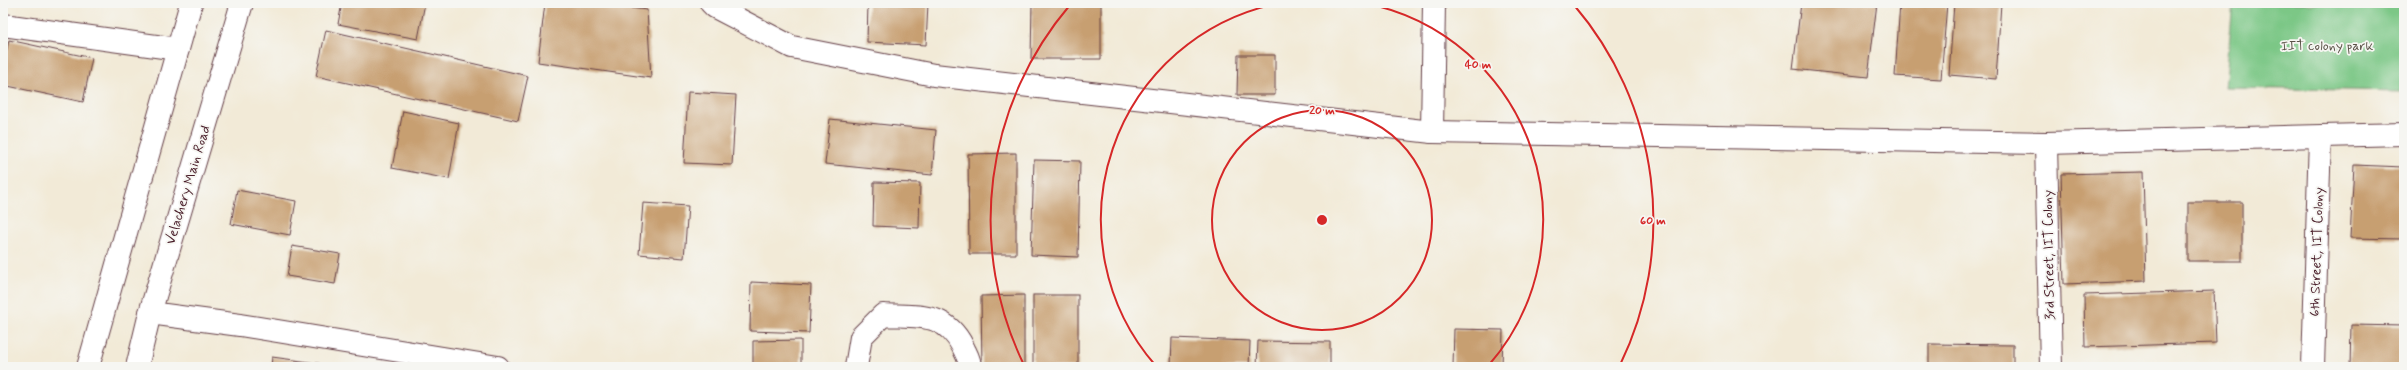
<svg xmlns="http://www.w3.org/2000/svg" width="2407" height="370" font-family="Mynerve,sans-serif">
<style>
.green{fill:#7bc786;stroke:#627358}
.building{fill:#c79f71}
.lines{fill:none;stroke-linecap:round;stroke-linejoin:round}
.minor-casing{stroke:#633d45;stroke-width:24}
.primary-casing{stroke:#633d45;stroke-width:24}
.minor{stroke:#fff;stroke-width:22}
.primary{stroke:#fff;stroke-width:22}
.ring{fill:none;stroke:#d62828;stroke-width:2}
.labels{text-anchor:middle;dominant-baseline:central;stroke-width:3.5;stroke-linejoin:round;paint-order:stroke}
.park-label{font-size:14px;fill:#595146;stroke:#f6f6f2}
.street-label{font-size:14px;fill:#4a1f2b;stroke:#f6f6f2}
.centre{fill:#d62828;stroke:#f6f6f2;stroke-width:2}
.ring-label{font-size:12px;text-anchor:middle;font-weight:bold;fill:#d62828;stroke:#f6f6f2;stroke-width:3.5;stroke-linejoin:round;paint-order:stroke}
</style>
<rect width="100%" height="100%" fill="#f6f6f2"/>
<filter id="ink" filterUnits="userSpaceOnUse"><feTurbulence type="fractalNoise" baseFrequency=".025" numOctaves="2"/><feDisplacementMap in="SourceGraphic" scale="8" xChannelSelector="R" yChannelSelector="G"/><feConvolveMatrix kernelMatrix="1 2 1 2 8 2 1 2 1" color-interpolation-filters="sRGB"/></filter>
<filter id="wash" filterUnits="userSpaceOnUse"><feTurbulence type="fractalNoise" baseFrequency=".012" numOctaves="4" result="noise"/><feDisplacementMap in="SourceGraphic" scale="16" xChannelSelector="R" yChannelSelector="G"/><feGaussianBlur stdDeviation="0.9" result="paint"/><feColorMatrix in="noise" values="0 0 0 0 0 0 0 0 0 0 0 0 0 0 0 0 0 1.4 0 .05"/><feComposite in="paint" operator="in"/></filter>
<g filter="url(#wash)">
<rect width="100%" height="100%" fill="#f2ead7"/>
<path class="green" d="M2233 3H2404V91L2225 88Z"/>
<g id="blocks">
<g class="building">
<path d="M342 3H425L418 39 338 24Z"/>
<path d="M545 3H588L647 10 651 78 538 62Z"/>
<path d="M868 3H928L926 45 867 42Z"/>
<path d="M1032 3H1101V59H1031Z"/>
<path d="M1801 3H1877L1868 77 1793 69Z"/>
<path d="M1900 3H1947L1941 79 1895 76Z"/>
<path d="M1954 3H2001L1996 79 1949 75Z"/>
<path d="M326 30 528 76 518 121 316 76Z"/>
<path d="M9 40 92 58 83 102 3 85V67Z"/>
<path d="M1238 55H1275V95H1237Z"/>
<path d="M688 92 736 95 732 165 684 163Z"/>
<path d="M403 111 459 123 449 179 392 168Z"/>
<path d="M830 119 936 130 932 175 825 164Z"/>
<path d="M1016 153V254H969L968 154Z"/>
<path d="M1034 160 1080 161 1078 257 1031 255Z"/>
<path d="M2354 165 2404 167V239L2350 238Z"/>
<path d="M2143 172 2146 281 2064 284 2061 174Z"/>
<path d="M874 182 920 183 919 228 873 226Z"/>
<path d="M237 190 296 201 290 235 231 224Z"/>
<rect x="2188" y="202" width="54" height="59"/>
<path d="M643 203 688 206 684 258 639 254Z"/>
<path d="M292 246 340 254 335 284 287 276Z"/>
<path d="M751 282 811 285 809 333 750 331Z"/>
<path d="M2214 291 2216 343 2085 347 2084 295Z"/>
<path d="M1024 295V367H982L981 296Z"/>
<rect x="1033" y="295" width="45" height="72"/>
<path d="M2351 325 2404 326V367H2350Z"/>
<path d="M1454 329 1503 330 1502 367H1453Z"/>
<path d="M1172 338 1250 341 1249 367H1171Z"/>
<path d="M801 340V367H753V341Z"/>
<path d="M1258 341 1330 342V367H1257Z"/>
<path d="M1929 344 2013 345V367H1929Z"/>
<path d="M272 357 339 366V367H271Z"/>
</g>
</g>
</g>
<g filter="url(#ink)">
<use href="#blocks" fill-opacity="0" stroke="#633d45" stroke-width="1"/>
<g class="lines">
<defs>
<g id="minor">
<path d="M711 3 715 7 792 47 934 75 1432 132 2046 143 2404 134"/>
<path d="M3 25 178 49"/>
<path d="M1432 132 1434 3"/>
<path d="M2046 143 2051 367"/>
<path d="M150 313 240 325 498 367"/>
<path d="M856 367 861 337 883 315C918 317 945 311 963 347 966 354 970 359 970 367"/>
<path d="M2313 367 2320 137"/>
</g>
<g id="primary">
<path d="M88 367 191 3"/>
<path d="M137 367 150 313 242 3"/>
</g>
</defs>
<use href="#minor" class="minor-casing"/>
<use href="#primary" class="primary-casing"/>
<use href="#minor" class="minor"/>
<use href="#primary" class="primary"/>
</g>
</g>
<g class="ring">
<circle cx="1322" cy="220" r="110"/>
<path d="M1156 366A221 221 0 0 1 1280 3M1364 3A221 221 0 0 1 1488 366"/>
<path d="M1024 365A331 331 0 0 1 1070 5M1574 5A331 331 0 0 1 1620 365"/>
</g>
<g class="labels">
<g class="park-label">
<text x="2327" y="46">IIT colony park</text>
</g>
<g class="street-label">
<text transform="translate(188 185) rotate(-73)">Velachery Main Road</text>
<text transform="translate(2317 252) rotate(-88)">6th Street, IIT Colony</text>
<text transform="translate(2049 255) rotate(-91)">3rd Street, IIT Colony</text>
</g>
</g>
<circle cx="1322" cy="220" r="6" class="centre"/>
<g class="ring-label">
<text x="1478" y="68">40 m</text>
<text x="1322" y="114">20 m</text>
<text x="1653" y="224">60 m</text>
</g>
<rect width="2407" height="370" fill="none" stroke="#f6f6f2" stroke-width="16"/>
</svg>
